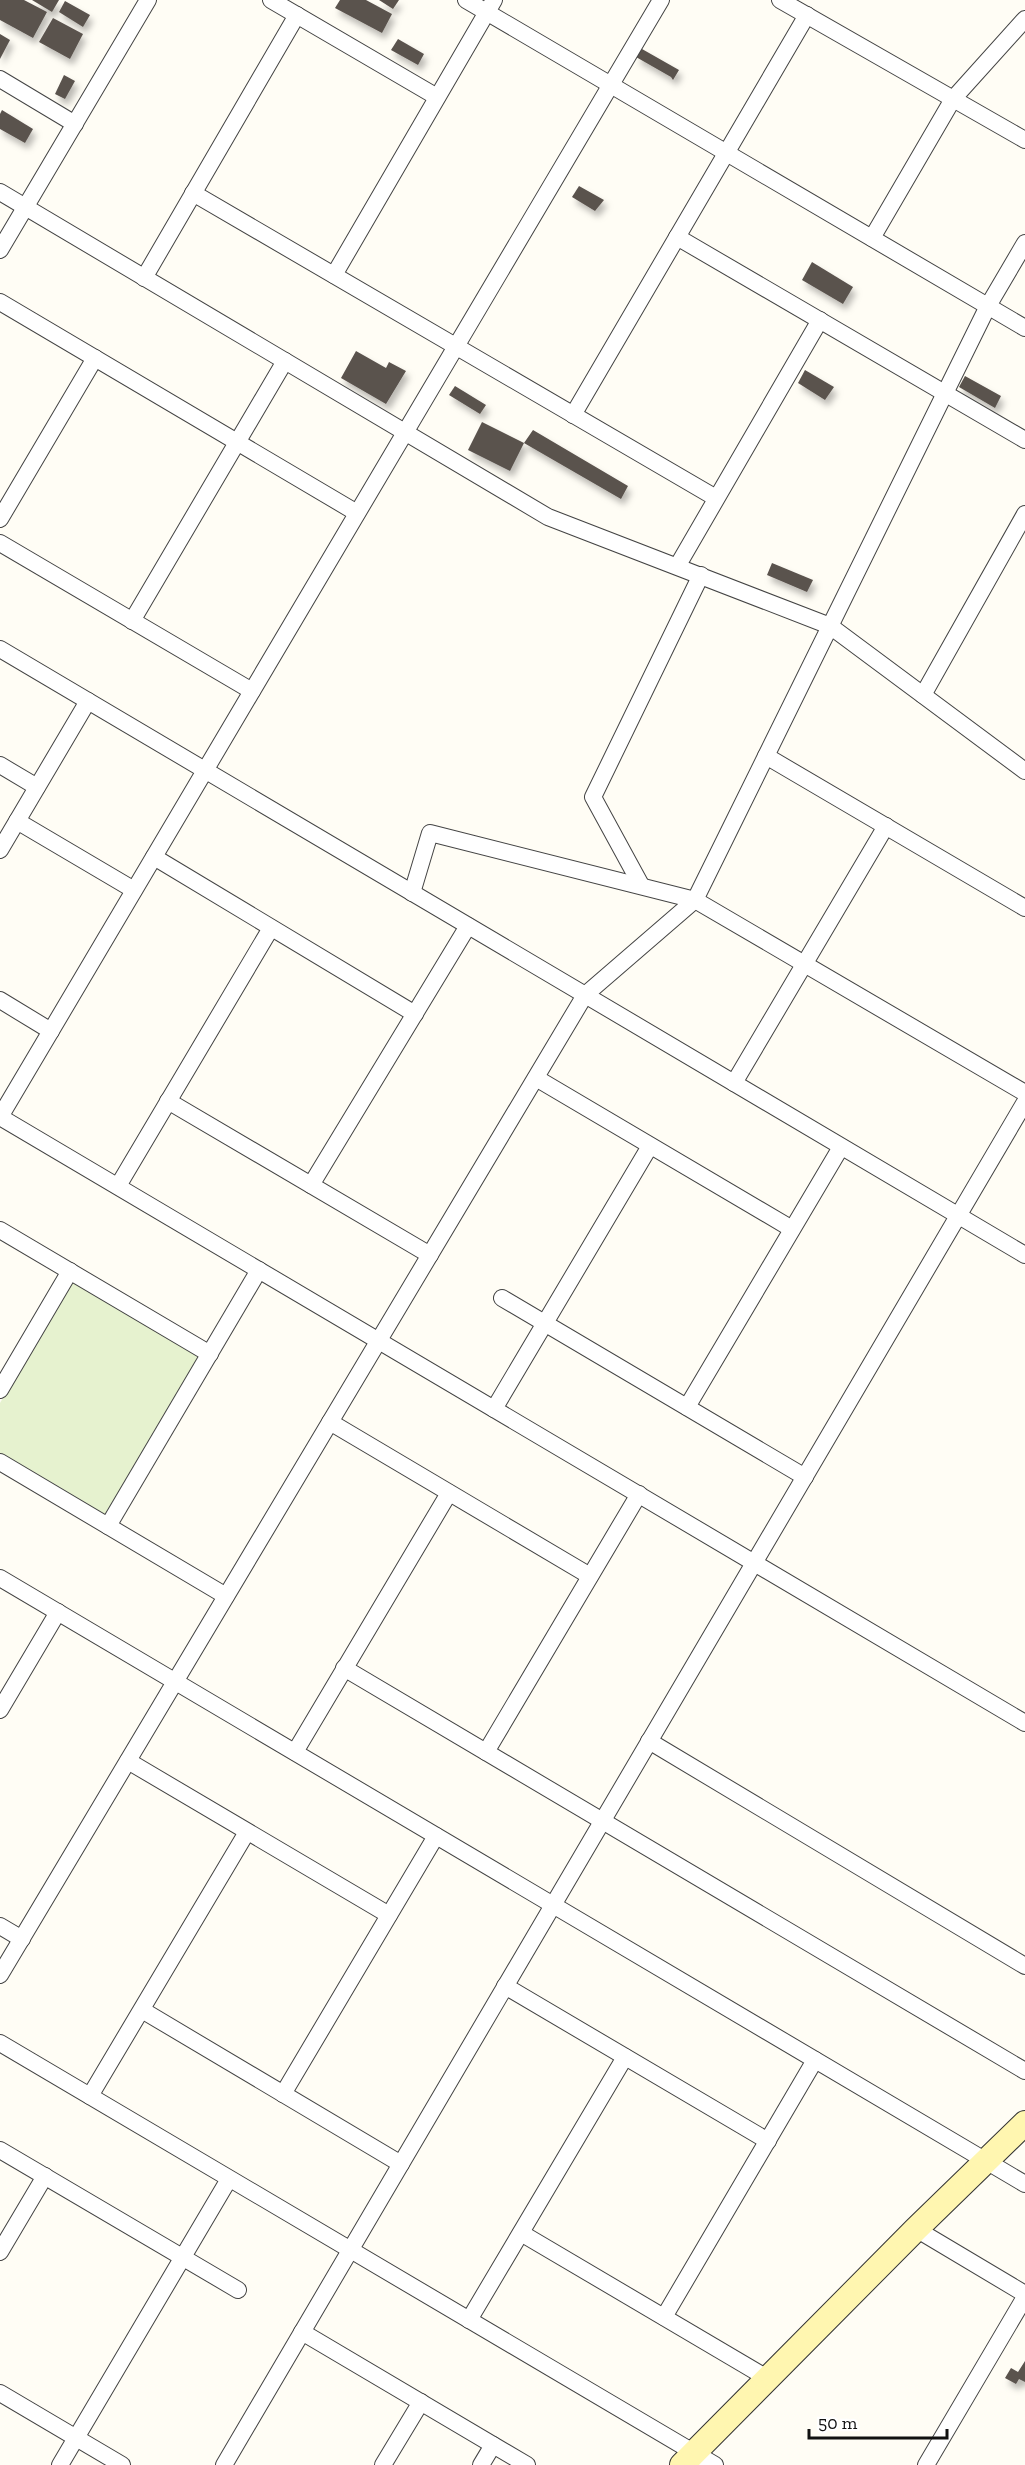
<svg xmlns="http://www.w3.org/2000/svg" width="1025" height="2465" font-family="'Zilla Slab',serif">
<style>
.pitch{fill:#e6f2cf}
.building{fill:#5a524d;filter:url(#shadow)}
.lines{fill:none;stroke-linecap:round;stroke-linejoin:round}
.street-casing{stroke:#444;stroke-width:18}
.secondary-casing{stroke:#333;stroke-width:26}
.street{stroke:#fff;stroke-width:16}
.secondary{stroke:#fff6b0;stroke-width:24}
</style>
<defs>
<filter id="shadow"><feDropShadow dx="3.5" dy="6" stdDeviation="3" flood-color="#0004"/></filter>
</defs>
<rect width="100%" height="100%" fill="#fffdf5"/>
<path class="pitch" d="M75 1276 204 1353 104 1521 0 1459V1403Z"/>
<g class="building">
<path d="M0 0H24L47 12 33 38 0 20Z"/>
<path d="M32 0H59L52 12Z"/>
<path d="M340 0H366L392 14 382 33 335 8Z"/>
<path d="M379 0H399L393 9Z"/>
<path d="M65 1 90 15 83 27 59 12Z"/>
<path d="M53 18 83 34 70 59 39 42Z"/>
<path d="M0 34 10 40 0 59Z"/>
<path d="M398 39 424 54 418 65 391 50Z"/>
<path d="M642 49 679 70 673 80 671 77 636 57Z"/>
<path d="M64 75 75 81 65 99 55 94Z"/>
<path d="M2 110 33 129 25 143 0 129V114Z"/>
<path d="M579 186 604 200 595 211 572 197Z"/>
<path d="M812 262 853 287 843 304 802 280Z"/>
<path d="M356 351 386 368 389 362 406 371 386 404 341 378Z"/>
<path d="M805 370 834 387 825 400 798 383Z"/>
<path d="M965 376 1001 396 995 408 959 387Z"/>
<path d="M455 386 486 405 480 414 449 395Z"/>
<path d="M482 422 524 443 533 430 628 486 621 499 524 443 510 471 468 450Z"/>
<path d="M772 563 813 580 807 592 767 575Z"/>
<path d="M1025 2361V2382L1019 2379 1016 2384 1005 2378 1011 2368 1018 2372Z"/>
</g>
<g class="lines">
<defs>
<g id="street">
<path d="M271 0 437 97"/>
<path d="M466 0 1025 328"/>
<path d="M780 0 1025 140"/>
<path d="M0 79 75 124"/>
<path d="M0 192 548 517 830 626 1025 771"/>
<path d="M193 193 716 498"/>
<path d="M677 237 1025 440"/>
<path d="M872 238 953 99 1025 19"/>
<path d="M0 250 148 0"/>
<path d="M334 275 494 0"/>
<path d="M144 278 297 15"/>
<path d="M0 302 357 513"/>
<path d="M573 415 807 15"/>
<path d="M0 519 95 358"/>
<path d="M0 543 252 691"/>
<path d="M678 565 820 320"/>
<path d="M132 621 285 361"/>
<path d="M0 649 1025 1255"/>
<path d="M923 695 1025 514"/>
<path d="M766 756 1025 908"/>
<path d="M0 765 37 787"/>
<path d="M17 821 134 890"/>
<path d="M0 850 88 701"/>
<path d="M154 857 415 1014"/>
<path d="M641 885 593 797 701 575"/>
<path d="M412 893 430 833 695 900 1025 1093"/>
<path d="M0 1000 51 1031"/>
<path d="M536 1078 792 1229"/>
<path d="M734 1083 886 826"/>
<path d="M168 1101 430 1255"/>
<path d="M0 1117 661 0"/>
<path d="M0 1117 1025 1723"/>
<path d="M311 1185 468 926"/>
<path d="M118 1186 271 928"/>
<path d="M0 1230 210 1354"/>
<path d="M502 1298 805 1477"/>
<path d="M0 1390 70 1271"/>
<path d="M687 1407 841 1147"/>
<path d="M494 1409 650 1146"/>
<path d="M330 1422 590 1576"/>
<path d="M0 1462 226 1596"/>
<path d="M108 1526 259 1270"/>
<path d="M0 1578 1025 2184"/>
<path d="M344 1668 1025 2071"/>
<path d="M0 1710 58 1612"/>
<path d="M649 1741 1025 1966"/>
<path d="M295 1752 449 1493"/>
<path d="M486 1752 639 1494"/>
<path d="M128 1761 389 1915"/>
<path d="M0 1926 22 1939"/>
<path d="M0 1975 585 995 695 900 988 306 1025 243"/>
<path d="M505 1986 768 2141"/>
<path d="M142 2010 401 2164"/>
<path d="M0 2043 715 2465"/>
<path d="M283 2094 436 1836"/>
<path d="M90 2096 247 1832"/>
<path d="M0 2150 238 2290"/>
<path d="M916 2229 1025 2294"/>
<path d="M521 2233 767 2378"/>
<path d="M0 2252 45 2176"/>
<path d="M664 2317 815 2060"/>
<path d="M469 2320 625 2057"/>
<path d="M302 2332 527 2465"/>
<path d="M0 2393 122 2465"/>
<path d="M60 2465 229 2179"/>
<path d="M224 2465 1025 1102"/>
<path d="M383 2465 421 2402"/>
<path d="M481 2465 493 2445"/>
<path d="M926 2465 1025 2297"/>
</g>
<path id="secondary" d="M682 2465 916 2229 1025 2123"/>
</defs>
<use href="#street" class="street-casing"/>
<use href="#secondary" class="secondary-casing"/>
<use href="#street" class="street"/>
<use href="#secondary" class="secondary"/>
</g>
<path d="M809 2429v9h138v-9" fill="none" stroke="#111111" stroke-width="3"/>
<text x="818" y="2429" font-size="18" fill="#111111" stroke="#ffffff" stroke-width="4.5" paint-order="stroke">50 m</text>
</svg>
